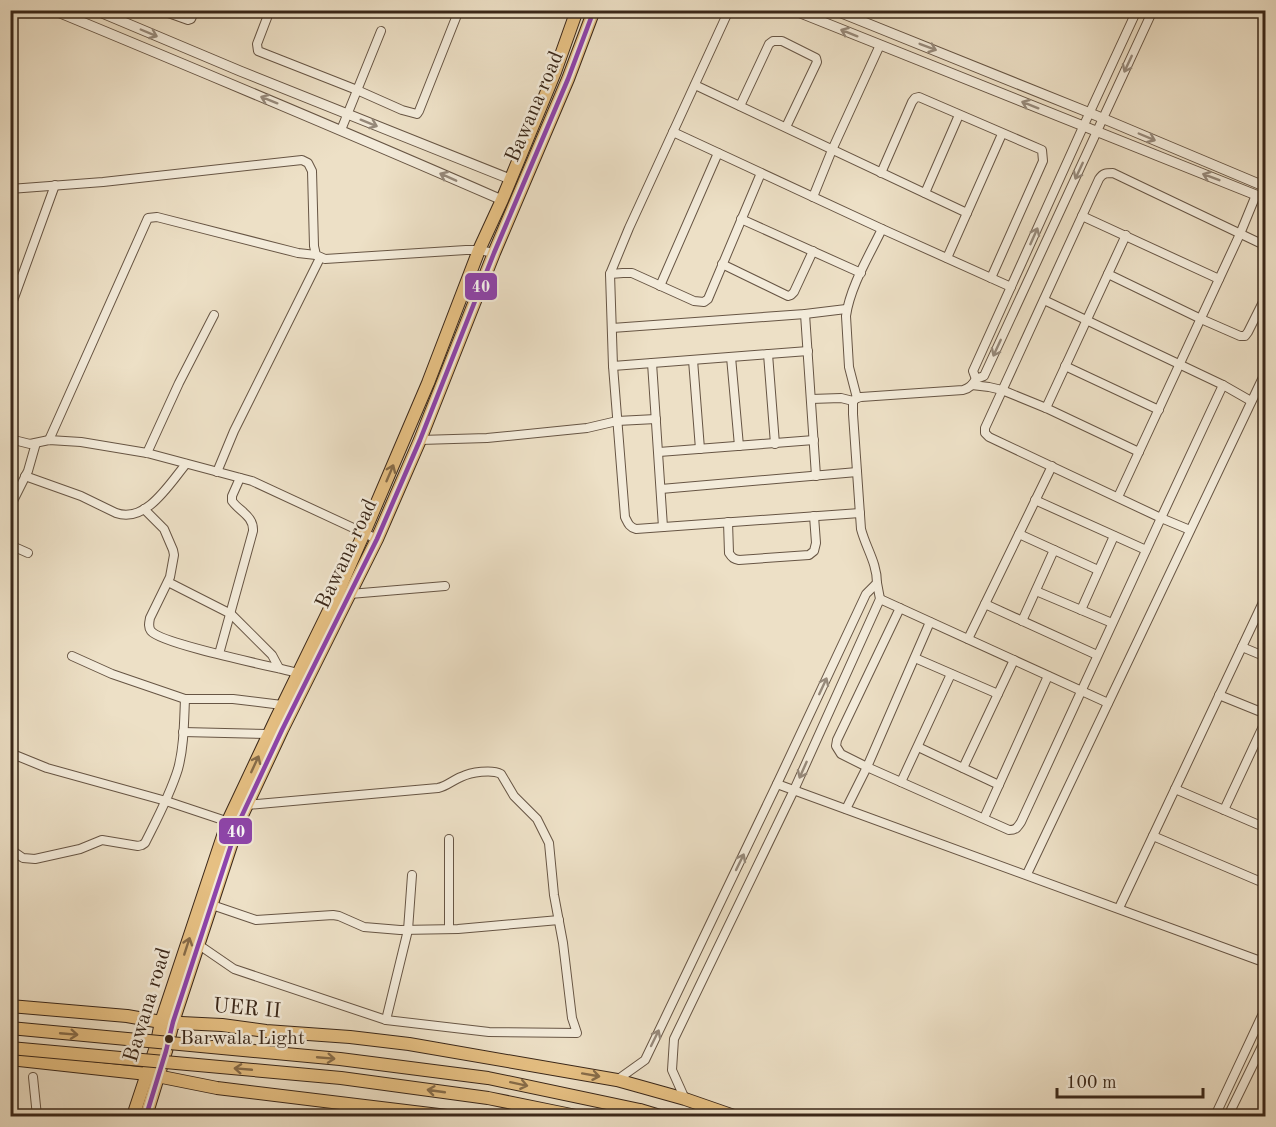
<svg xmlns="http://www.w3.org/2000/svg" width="1276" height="1127" font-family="'Old Standard TT',serif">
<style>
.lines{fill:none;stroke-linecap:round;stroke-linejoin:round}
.minor-casing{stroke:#675544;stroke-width:10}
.tertiary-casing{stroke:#675544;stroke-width:11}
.primary-casing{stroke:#3a2719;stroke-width:14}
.trunk-casing{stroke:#3a2719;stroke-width:14}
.minor{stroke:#f3ebda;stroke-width:8}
.tertiary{stroke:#f3ebda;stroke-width:9}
.primary{stroke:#e6c083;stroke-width:12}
.trunk{stroke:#e6c083;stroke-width:12}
.trunk-bridge-casing{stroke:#3a2719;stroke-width:14;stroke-linecap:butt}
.trunk-bridge{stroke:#e6c083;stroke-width:12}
.bus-1-casing{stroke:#f3ebda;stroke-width:9}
.bus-1{stroke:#8e44ad;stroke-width:4.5}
.oneway{stroke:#96897a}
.oneway2{stroke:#876c49}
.bus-dot{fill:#3a2719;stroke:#f3ebda;stroke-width:2}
.labels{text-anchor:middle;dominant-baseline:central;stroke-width:5;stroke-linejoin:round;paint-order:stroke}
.bus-label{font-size:20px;fill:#3a2719;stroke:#f3ebda;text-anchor:start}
.street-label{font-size:21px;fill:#3a2719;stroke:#f3ebda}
.line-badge{stroke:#f3ebda;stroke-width:2}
.badge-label{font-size:16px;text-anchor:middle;font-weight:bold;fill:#fff}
</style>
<rect width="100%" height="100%" fill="#ede0c6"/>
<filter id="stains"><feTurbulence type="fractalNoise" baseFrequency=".00333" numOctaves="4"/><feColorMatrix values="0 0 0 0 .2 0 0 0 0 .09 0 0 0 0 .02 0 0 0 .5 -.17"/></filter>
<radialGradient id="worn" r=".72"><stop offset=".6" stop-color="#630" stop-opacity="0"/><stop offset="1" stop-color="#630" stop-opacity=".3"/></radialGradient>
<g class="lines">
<defs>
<g id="minor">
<path d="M160 10 188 20 191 19 195 10"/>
<path d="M270 10 257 44 258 51 357 90 402 110 417 114 419 111 459 10"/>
<path d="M729 10 629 228 610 274 613 366 625 517C628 523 629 527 636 529L860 513"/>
<path d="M1137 10 1083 127 973 371 976 379 984 376 1153 10"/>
<path d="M695 85 967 213"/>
<path d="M740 106 769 44 773 41H782L816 58 817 62 786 127"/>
<path d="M341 130 381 31"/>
<path d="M673 132 882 229 1011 287"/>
<path d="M881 173 912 102 915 98 919 97 1042 150 1043 161 991 278"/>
<path d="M10 189 103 182 302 160 308 163 312 171 314 246 316 255 325 259 466 250H479L494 253"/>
<path d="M925 193 959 115"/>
<path d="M813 197 832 150 880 45"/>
<path d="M1082 216 1219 279"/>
<path d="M741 219 861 273"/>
<path d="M947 258 1002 134"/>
<path d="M722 264 788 296 791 295 794 292 813 251"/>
<path d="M610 274 623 273H632L694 301 704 302 708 299 761 173"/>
<path d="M1108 274 1201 319 1240 336H1245L1248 332 1266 296"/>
<path d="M660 286 718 153"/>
<path d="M1044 300 1223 385 1251 401"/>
<path d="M10 309 55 185"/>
<path d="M805 314 816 476"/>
<path d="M612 328 805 314 846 309"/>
<path d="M768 354 775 444"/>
<path d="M731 357 739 446"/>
<path d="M693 360 700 449"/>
<path d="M652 363 663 527"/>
<path d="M613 366 808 351"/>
<path d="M1065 366 1159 410"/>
<path d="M972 385 989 387 1002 390 1046 408 1139 452"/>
<path d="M857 398 849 367 846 316C850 287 869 256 882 229"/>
<path d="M811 399 841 398 853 401"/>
<path d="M1046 408 1126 235"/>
<path d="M10 439 30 444 49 440 81 442 147 453 252 481 377 539"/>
<path d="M49 440 148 218 157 217 298 253 316 255"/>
<path d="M420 440 487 438 587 428 617 421 656 419"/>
<path d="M659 452 814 440"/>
<path d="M147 453 179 383 214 315"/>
<path d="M217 472 234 431 320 258"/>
<path d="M25 476 81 496 116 513C146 524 170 483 186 464"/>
<path d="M661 489 857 472"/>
<path d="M1118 497 1240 234 1256 195"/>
<path d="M1035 500 1146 550"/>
<path d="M10 507 28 471 36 443"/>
<path d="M144 509 164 529 173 550 174 555 170 577 150 618C149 623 148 627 151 631 161 644 275 667 298 673"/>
<path d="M728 522 729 553C732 558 734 559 739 560L809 555 814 551 816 543 814 516"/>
<path d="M1190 530 1161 518 989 437 985 433V428L1099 179C1103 173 1106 173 1113 173L1266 246"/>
<path d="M1019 534 1098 570"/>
<path d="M10 545 28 553"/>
<path d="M168 582 231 614 272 655 279 668"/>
<path d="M877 583C877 563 866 548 861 529L853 414V401L857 398 861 397 963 390C970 388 972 385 976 379"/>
<path d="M1036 591 1112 623"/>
<path d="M350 594 445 586"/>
<path d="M880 599 1108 703"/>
<path d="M985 604 1097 655"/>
<path d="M900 608 837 740 836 746 841 754 867 767 1009 830C1016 830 1017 828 1021 822L1161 518 1223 385"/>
<path d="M1081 610 1114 536"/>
<path d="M1022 621 1054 550"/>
<path d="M968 639 1052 466"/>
<path d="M1242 647 1266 657"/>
<path d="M219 654 253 531C254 516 239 511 232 501V496L240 478"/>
<path d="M72 656 112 674 185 699H233L282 705"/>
<path d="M915 658 998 694"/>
<path d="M1219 695 1266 714"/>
<path d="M183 732 269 734"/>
<path d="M918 747 999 785"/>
<path d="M10 753 47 768 166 801 232 823"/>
<path d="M963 768 1014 660"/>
<path d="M901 782 951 674"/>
<path d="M777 784 1266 963"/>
<path d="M1175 789 1266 828"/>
<path d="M846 809 867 767 930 622"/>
<path d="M1224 810 1266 720"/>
<path d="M984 818 1048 676"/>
<path d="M1153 836 1266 884"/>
<path d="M10 849 23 858 35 859 80 849 102 840 138 846 142 845 145 843C157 819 170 795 178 769 184 747 184 722 185 699"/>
<path d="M1027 874 1266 371"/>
<path d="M212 905 256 920 333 915 339 916 364 927 400 930 458 929 559 920"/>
<path d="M1119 908 1266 596"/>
<path d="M449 929V839"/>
<path d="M199 945 234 969 386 1020 489 1032 577 1033 572 1018 563 943 554 895 549 843 537 819 514 796 501 774C492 769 471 772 461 777 453 780 447 786 438 788L247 805"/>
<path d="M386 1020 408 930 412 875"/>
<path d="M33 1077 37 1116"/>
<path d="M617 1080 645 1060 777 784 866 594 877 583 880 599 794 790 674 1039 672 1070 685 1099"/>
<path d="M1215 1116 1266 1007"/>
<path d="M1228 1116 1266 1038"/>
</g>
<g id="tertiary">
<path d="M53 10C203 72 353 135 502 200"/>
<path d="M95 10 240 71 510 179"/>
<path d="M793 10 1266 199"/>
<path d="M834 10 1090 113 1266 187"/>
</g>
<g id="primary">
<path d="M10 1006 127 1016 161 1022 222 1025 266 1031 350 1037 409 1044 617 1080 685 1099 734 1116"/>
<path d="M10 1059 147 1074 217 1088 447 1116"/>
<path d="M133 1116 156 1047 161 1022 228 821 276 719 338 592 364 533 428 383 479 250 502 200 555 72 577 10"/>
<path d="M146 1116 166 1051 173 1022 238 824 282 730 377 539 420 440 494 253 568 79 594 10"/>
</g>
<path id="trunk" d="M640 1110 660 1116"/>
</defs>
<use href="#minor" class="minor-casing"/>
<use href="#tertiary" class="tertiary-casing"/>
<use href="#primary" class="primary-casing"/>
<use href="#trunk" class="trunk-casing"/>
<use href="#minor" class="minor"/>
<use href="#tertiary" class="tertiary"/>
<use href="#primary" class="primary"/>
<use href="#trunk" class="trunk"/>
<defs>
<g id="trunk-bridge">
<path d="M10 1028 340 1059 488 1078 640 1110"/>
<path d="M10 1048 341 1078 488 1098 576 1116"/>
</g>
</defs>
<use href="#trunk-bridge" class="trunk-bridge-casing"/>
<use href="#trunk-bridge" class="trunk-bridge"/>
<defs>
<path id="bus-1" d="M146 1116 166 1051 173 1022 238 824 282 730 377 539 420 440 494 253 568 79 594 10"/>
</defs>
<use href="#bus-1" class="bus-1-casing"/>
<use href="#bus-1" class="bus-1"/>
</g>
<defs><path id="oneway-shaft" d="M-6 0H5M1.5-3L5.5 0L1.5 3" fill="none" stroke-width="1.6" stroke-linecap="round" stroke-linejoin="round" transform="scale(1.5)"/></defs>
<g class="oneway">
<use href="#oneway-shaft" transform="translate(149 33) rotate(23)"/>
<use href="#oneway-shaft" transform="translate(849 33) rotate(-158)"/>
<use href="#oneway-shaft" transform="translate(928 47) rotate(21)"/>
<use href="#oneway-shaft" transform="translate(1128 64) rotate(115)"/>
<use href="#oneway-shaft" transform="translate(269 100) rotate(-158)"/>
<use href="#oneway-shaft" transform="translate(1030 105) rotate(-158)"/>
<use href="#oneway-shaft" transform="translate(369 123) rotate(22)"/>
<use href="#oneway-shaft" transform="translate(1147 137) rotate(23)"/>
<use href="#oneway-shaft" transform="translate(1079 171) rotate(115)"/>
<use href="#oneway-shaft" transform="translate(448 177) rotate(-156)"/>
<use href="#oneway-shaft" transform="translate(1211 177) rotate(-159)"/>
<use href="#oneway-shaft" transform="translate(1034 236) rotate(-66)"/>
<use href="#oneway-shaft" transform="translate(997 348) rotate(115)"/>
<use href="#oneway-shaft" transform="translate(823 686) rotate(-65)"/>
<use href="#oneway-shaft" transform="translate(803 770) rotate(114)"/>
<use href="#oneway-shaft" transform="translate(740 862) rotate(-64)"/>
<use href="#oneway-shaft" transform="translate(655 1038) rotate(-64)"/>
</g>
<g class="oneway2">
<use href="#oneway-shaft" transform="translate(390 473) rotate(-67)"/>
<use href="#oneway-shaft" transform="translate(255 764) rotate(-65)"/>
<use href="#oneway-shaft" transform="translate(187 946) rotate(-72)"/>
<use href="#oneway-shaft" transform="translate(69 1034) rotate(5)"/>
<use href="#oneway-shaft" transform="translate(326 1058) rotate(5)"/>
<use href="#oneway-shaft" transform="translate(243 1069) rotate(-175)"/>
<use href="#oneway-shaft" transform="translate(591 1075) rotate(10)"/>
<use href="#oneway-shaft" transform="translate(519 1084) rotate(12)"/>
<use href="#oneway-shaft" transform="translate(436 1091) rotate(-172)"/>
</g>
<circle class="bus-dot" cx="169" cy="1039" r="5"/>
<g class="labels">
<g class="bus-label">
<text x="180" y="1039">Barwala Light</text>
</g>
<g class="street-label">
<text transform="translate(535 107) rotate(-67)">Bawana road</text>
<text transform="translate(347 554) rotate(-65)">Bawana road</text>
<text transform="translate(148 1005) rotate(-73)">Bawana road</text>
<text transform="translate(247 1009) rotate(5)">UER II</text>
</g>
</g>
<g class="line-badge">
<rect x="464" y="272" width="34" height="29" rx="6" fill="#8e44ad"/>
<rect x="218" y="817" width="35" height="28" rx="6" fill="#8e44ad"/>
</g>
<g class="badge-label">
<text x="481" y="292">40</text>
<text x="236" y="837">40</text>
</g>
<rect width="1276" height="1127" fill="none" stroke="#ede0c6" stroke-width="36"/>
<rect x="12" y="12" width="1252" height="1103" fill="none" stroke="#3a2719" stroke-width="3"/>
<rect x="18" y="18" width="1240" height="1091" fill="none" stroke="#3a2719" stroke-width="1.5"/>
<path d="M1057 1088v9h146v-9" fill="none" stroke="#3a2719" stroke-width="3"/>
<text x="1066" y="1088" font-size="18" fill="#3a2719" stroke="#f3ebda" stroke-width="4.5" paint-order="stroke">100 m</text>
<rect width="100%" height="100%" filter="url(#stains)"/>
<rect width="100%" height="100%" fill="url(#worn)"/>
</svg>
